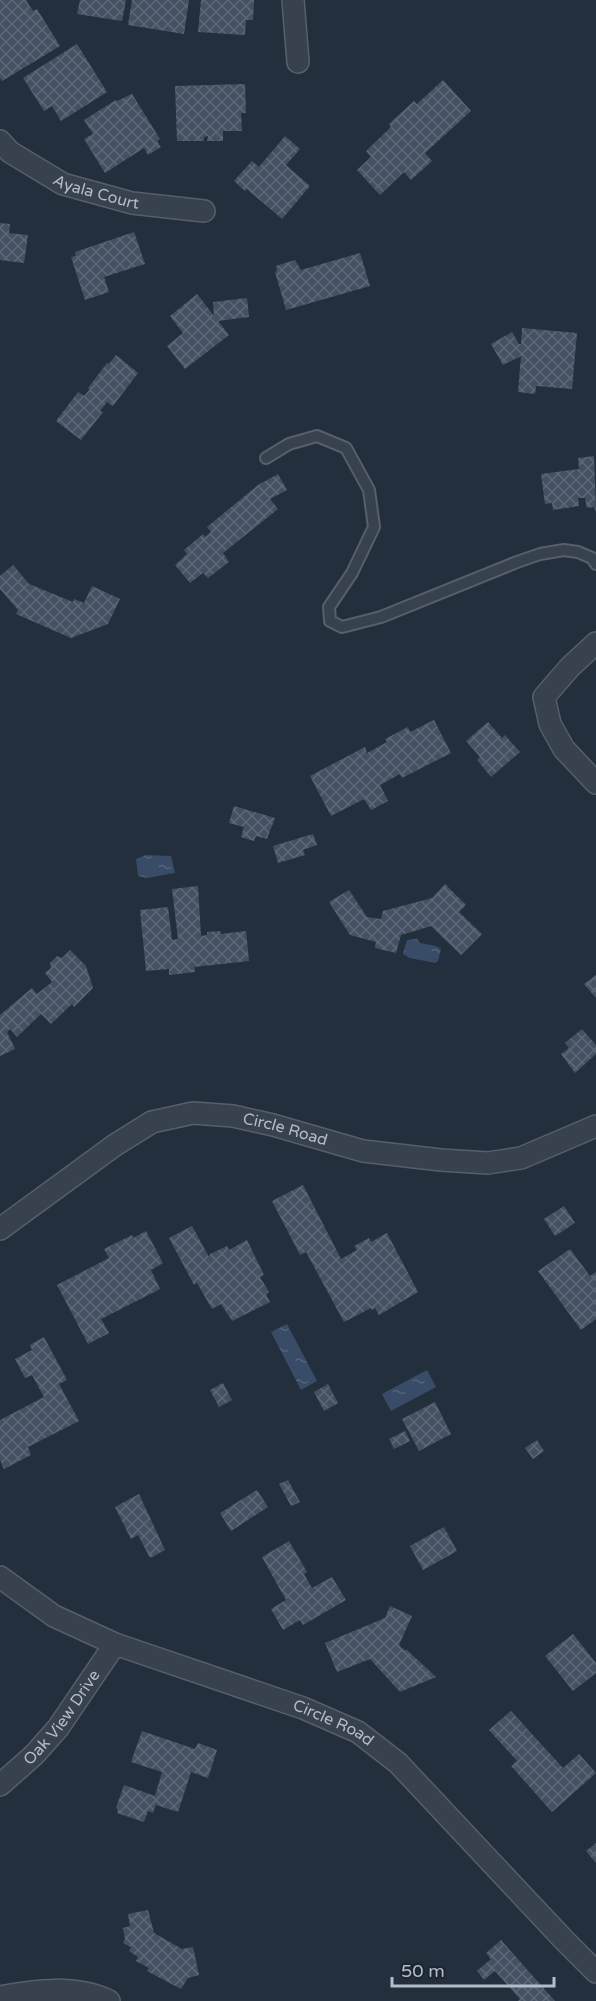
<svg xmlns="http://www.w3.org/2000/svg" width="596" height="2001" font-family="'Varela Round',sans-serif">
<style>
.water{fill:url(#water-ripples)}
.building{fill:url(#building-cross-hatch)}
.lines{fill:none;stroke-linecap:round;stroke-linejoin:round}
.lane-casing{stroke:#565f6c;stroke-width:14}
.street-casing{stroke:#565f6c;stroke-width:24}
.lane{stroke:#38414e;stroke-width:10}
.street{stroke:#38414e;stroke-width:21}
.labels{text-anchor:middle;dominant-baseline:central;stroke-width:6;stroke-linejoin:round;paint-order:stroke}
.street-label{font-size:16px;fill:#b4bcc9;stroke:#1d2633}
</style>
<defs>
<pattern id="water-ripples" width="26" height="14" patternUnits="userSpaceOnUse" patternTransform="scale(1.5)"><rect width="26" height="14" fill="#394c67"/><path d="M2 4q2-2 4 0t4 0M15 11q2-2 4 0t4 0" fill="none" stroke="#53647b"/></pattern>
<pattern id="building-cross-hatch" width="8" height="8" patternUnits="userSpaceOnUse" patternTransform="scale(1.5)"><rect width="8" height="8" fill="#455162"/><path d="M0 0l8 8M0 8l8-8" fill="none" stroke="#5d6877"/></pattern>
</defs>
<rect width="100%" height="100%" fill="#242f3e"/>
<g class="water">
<path d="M146 855 171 856 175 873 147 878 138 876 136 859Z"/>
<path d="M417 939 420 943 436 946 441 949 438 961 435 963 410 958 403 954 407 940Z"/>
<path d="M287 1324 317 1381 301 1390 271 1332Z"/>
<path d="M427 1370 436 1387 391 1411 382 1394Z"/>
</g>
<g class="building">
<path d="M0 0H26L33 11 37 9 60 46 2 81 0 78Z"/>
<path d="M80 0H126L122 21 77 14Z"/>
<path d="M132 0H189L184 34 128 25Z"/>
<path d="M201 0H254L253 20H246L245 35 198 32Z"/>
<path d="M77 44 107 92 61 121 52 106 44 111 23 78Z"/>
<path d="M443 80 471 111 425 153 432 161 411 180 404 172 380 195 357 170 371 157 366 151 391 127 389 124 402 112 414 101 417 104Z"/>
<path d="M245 84 246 113H241L242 131H223V141H207L208 136 204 137V141H177L175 86Z"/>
<path d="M132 94 160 139 157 141 161 147 148 155 144 148 105 173 84 139 93 134 84 120 116 100 117 101Z"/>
<path d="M285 136 300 149 286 165 310 186 282 219 247 189 245 191 234 181 252 161 259 167Z"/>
<path d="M0 223 10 224 9 233 28 235 24 263 0 260Z"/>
<path d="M134 232 145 264 104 277 109 292 85 300 71 257 76 256 75 252Z"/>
<path d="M360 253 370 286 286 310 275 272 277 271 276 266 295 260 301 270Z"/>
<path d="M197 294 214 316 213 302 247 298 249 317 218 321 229 335 185 369 167 346 183 333 170 316Z"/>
<path d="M522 328 577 333 572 389 536 386 535 394 518 392 521 356 503 365 491 344 512 332 519 344H521Z"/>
<path d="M116 355 138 373 113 406 107 402 100 411 103 412 81 440 56 421 78 392 84 396 90 389 88 388 107 363 109 364Z"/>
<path d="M594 456 596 512 594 507 587 508 585 498H578L579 506 553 510 552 503 545 504 541 474 579 469 578 458Z"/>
<path d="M278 474 287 490 270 499 278 509 223 553 229 562 208 578 203 573 190 583 175 565 187 554 184 550 203 534 205 537 211 532 207 527 258 485Z"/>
<path d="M13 565 29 584 73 602 74 599 84 603 92 586 120 599 108 624 71 638 16 614 18 610 0 589V576Z"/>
<path d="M434 720 451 753 402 778 400 774 380 785 388 801 371 810 364 799 331 816 310 776 365 747 367 753 387 742 385 739 408 727 410 732Z"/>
<path d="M488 722 502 738 505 735 520 752 491 777 477 760 480 757 466 741Z"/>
<path d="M234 806 275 818 267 839 256 836 254 841 241 837 244 827 229 823Z"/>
<path d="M313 834 317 845 303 850 305 855 278 863 273 846Z"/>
<path d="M445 884 466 905 459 912 482 934 461 955 431 926 401 935 396 953 375 948 376 942 350 935 329 902 349 890 367 917 381 919 383 911 432 898Z"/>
<path d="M198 886 201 936 207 935V932L220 931 221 934 246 931 249 961 194 967 195 972 169 975V969L146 971 140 910 168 907 172 940 178 939 172 889Z"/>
<path d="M70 950 86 966 93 988 74 1007 72 1004 51 1024 41 1014 17 1037 10 1029 7 1032 15 1049 0 1056V1015L32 988 37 994 52 982 45 973 51 968 50 963 57 956 62 958Z"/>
<path d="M596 975V998L584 984Z"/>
<path d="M582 1029 596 1045V1054L575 1073 561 1054 569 1048 565 1043Z"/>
<path d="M303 1185 341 1259 357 1250 354 1246 369 1238 371 1242 387 1233 418 1292 379 1315 375 1308 372 1310 371 1308 344 1322 306 1252 300 1255 272 1201Z"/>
<path d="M564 1206 575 1223 555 1236 544 1219Z"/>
<path d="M192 1226 209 1257 210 1254 227 1246 229 1250 247 1240 264 1275 260 1277 269 1292 266 1294 270 1302 232 1321 221 1304 212 1309 197 1283 194 1285 169 1238Z"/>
<path d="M146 1231 163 1263 151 1270 160 1289 101 1319 109 1333 88 1344 57 1285 109 1258 104 1249 132 1235 133 1238Z"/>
<path d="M570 1249 590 1276 596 1272V1319L581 1330 538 1271Z"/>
<path d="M44 1337 67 1380 59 1384 79 1421 28 1447 31 1455 4 1469 0 1460V1420L44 1397 32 1375 25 1378 15 1359 32 1350 30 1345Z"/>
<path d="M223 1383 232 1400 219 1407 210 1390Z"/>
<path d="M328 1384 338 1403 324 1411 314 1392Z"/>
<path d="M435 1402 451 1434 419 1451 402 1419Z"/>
<path d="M405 1431 410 1441 394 1449 389 1439Z"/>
<path d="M537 1440 544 1451 533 1459 525 1448Z"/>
<path d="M288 1480 300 1502 291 1506 279 1484Z"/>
<path d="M257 1490 268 1507 231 1531 220 1513Z"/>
<path d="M139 1494 165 1550 150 1558 138 1535 131 1539 115 1507Z"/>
<path d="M444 1527 457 1551 423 1570 410 1546Z"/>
<path d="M289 1541 307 1572 304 1574 312 1588 332 1577 346 1600 303 1625 300 1620 283 1630 271 1609 286 1600 262 1557Z"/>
<path d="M390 1606 412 1616 399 1645 404 1650H407L436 1677 400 1692 370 1659 337 1672 325 1643 385 1618Z"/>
<path d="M573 1634 596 1663V1673L573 1691 545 1656Z"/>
<path d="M511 1711 563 1768 579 1754 596 1773 552 1812 511 1766 517 1761 489 1730Z"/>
<path d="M142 1731 195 1749 198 1743 217 1750 208 1778 191 1772 178 1812 156 1805 153 1813 148 1811 144 1822 117 1813 118 1809 116 1808 124 1785 155 1796 162 1772 131 1762Z"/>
<path d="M596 1843V1863L586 1851Z"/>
<path d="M148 1910 154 1933 182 1949 193 1947 199 1975 188 1978 181 1989 147 1971 149 1968 136 1961 138 1957 129 1951 131 1947 123 1943 125 1939 123 1928 130 1926 128 1914Z"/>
<path d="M501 1940 555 2001H518L520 1999 495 1971 484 1980 477 1971 491 1959 486 1953Z"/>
</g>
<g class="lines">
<defs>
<path id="lane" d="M266 458 289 444 317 436 346 448 369 490 374 527 352 573 329 607 330 621 342 627 381 617 517 562 540 554 564 550 578 552 592 558 596 564"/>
<g id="street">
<path d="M293 0 298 62"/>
<path id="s1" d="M0 141 10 152 63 184 132 203 204 211"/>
<path d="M596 643 570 667 544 697 550 724 564 749 596 783"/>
<path id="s2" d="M0 1229 115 1145 152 1122 193 1113 233 1116 273 1125 363 1151 441 1160 488 1163 521 1158 596 1126"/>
<path id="s3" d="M0 1577 54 1616 115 1644 303 1708 358 1732 398 1763 564 1940 596 1972"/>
<path id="s4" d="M0 1785 34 1755 58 1728 115 1644"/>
<path d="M0 1997C34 1990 76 1985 109 2001"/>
</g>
</defs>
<use href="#lane" class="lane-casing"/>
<use href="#street" class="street-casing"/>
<use href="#lane" class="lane"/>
<use href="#street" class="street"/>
</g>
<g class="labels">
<g class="street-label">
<text stroke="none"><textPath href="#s1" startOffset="111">Ayala Court</textPath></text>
<text stroke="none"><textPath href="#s2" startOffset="322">Circle Road</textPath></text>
<text stroke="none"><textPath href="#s4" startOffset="92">Oak View Drive</textPath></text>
<text stroke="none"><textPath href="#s3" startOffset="366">Circle Road</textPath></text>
</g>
</g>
<path d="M392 1977v9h162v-9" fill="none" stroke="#b4bcc9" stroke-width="3"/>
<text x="401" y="1977" font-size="18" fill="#b4bcc9" stroke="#1d2633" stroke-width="4.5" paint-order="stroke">50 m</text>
</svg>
